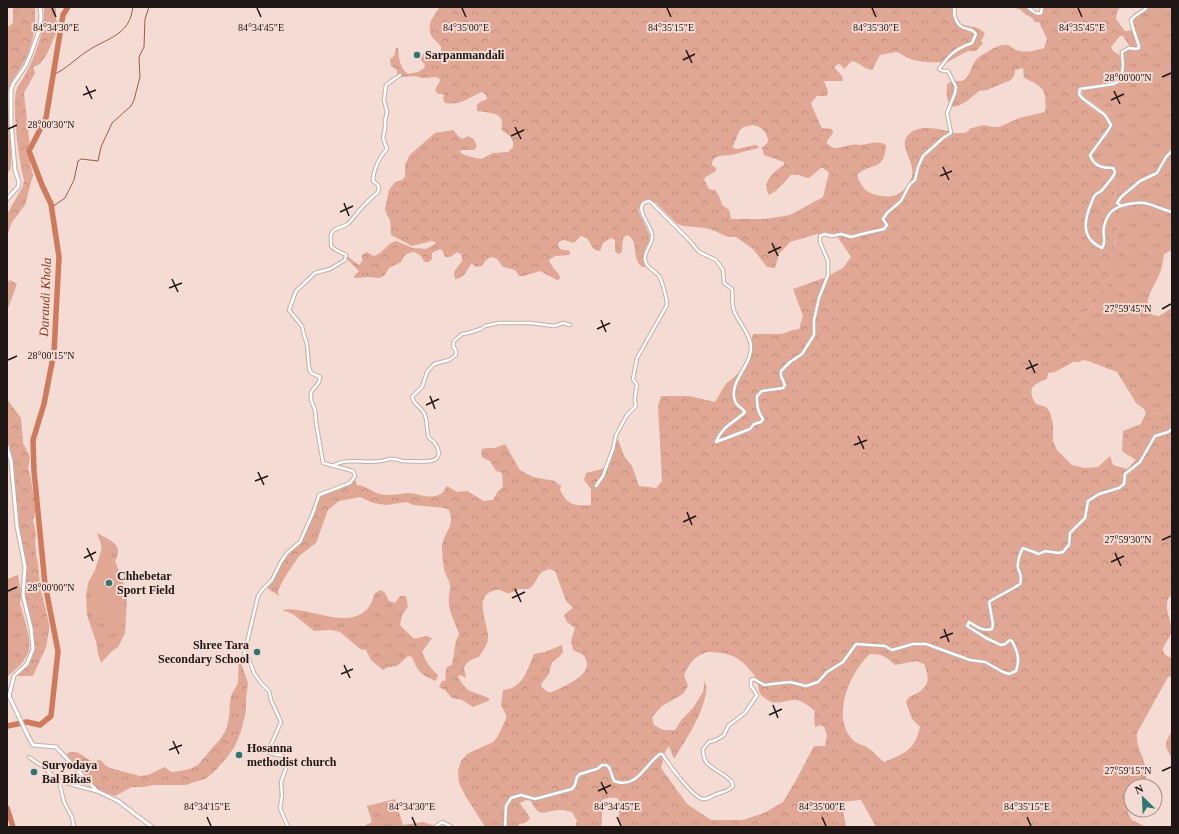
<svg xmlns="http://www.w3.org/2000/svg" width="1179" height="834" font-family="'Times New Roman',serif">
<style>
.grass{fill:url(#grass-tufts)}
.forest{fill:url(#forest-crowns);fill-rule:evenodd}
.pitch{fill:#e0a794}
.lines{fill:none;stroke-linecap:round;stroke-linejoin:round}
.stream{stroke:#9b5c47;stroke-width:1}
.river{stroke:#d07a5d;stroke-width:5.5}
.minor-casing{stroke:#c4ada6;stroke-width:4.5}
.tertiary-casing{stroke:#c4ada6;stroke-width:5}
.minor{stroke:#fff;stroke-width:2.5}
.tertiary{stroke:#fff;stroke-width:3}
.ticks{fill:none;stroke:#1f1715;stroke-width:1.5}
.poi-dot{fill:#2d7671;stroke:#f4dcd4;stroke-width:1.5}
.labels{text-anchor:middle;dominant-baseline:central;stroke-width:4;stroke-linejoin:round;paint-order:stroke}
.poi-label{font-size:12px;font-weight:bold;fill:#1f1715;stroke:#f4dcd4;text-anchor:start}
.water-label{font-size:13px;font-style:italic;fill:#89391c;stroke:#f4dcd4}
.ticks-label{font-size:10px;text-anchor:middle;fill:#1f1715;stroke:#f4dcd4;stroke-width:4;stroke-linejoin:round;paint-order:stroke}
</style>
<defs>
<pattern id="grass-tufts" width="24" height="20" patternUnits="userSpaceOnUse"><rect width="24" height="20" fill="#e0a794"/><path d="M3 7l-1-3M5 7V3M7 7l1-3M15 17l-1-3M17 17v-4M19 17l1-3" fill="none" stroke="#c08f7f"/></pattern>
<pattern id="forest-crowns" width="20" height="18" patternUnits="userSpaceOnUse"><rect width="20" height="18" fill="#e0a794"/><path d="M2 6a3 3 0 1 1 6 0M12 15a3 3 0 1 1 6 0" fill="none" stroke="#c08f7f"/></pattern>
</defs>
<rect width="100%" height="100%" fill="#f4dcd4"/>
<g class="grass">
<path d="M1145 7H1172V250L1164 254C1163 261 1162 269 1159 275 1154 287 1140 304 1153 315L1159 316 1172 308V408L1144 417 1146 414 1144 409 1136 403 1117 372 1088 361 1082 360 1080 362 1071 341V336L1076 323 1093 305 1114 248 1118 229 1126 213V207L1116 199 1112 185 1116 178 1117 168 1096 162 1092 155 1112 125 1105 112 1083 96 1082 92 1084 90 1114 85 1122 81 1123 56 1125 51 1140 47C1138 38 1129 24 1135 16 1137 12 1142 10 1145 7Z"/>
<path d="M97 533C109 540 125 544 115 561L122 578 127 599 125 633 118 647 111 652 101 663 98 654 96 642 87 615 86 596 88 583 95 570 102 548 101 544Z"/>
<path d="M18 575C19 584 23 593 20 603 23 616 33 641 28 653 24 663 15 670 7 677V579Z"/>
<path d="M381 590 385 593 389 601 395 603 400 596H406L408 607 402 615 400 625 414 639 426 636 432 638 422 652C426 662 430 668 438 675L436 681C421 675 418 672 412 657L408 656 397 666 388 667 383 670 371 660 366 650 360 649 340 632 331 630 314 631 293 614 282 610C307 604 348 633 369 607 372 603 373 597 375 593Z"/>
<path d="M395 799 403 825 423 822 438 827H363L372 822 367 806Z"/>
</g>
<g class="forest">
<path d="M13 7H35C36 26 33 47 23 64 17 74 9 82 8 94 7 100 8 106 9 112 10 132 13 151 10 171L7 172V28L13 23Z"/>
<path d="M44 7H56V19L59 26 47 54 40 64 33 67 35 73 24 93 29 139 30 163 33 175 25 205 12 222 7 236V214L23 186 24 180C19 161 12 109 16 91 18 85 22 80 25 75 36 55 45 29 44 7Z"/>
<path d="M440 7H953C947 32 978 21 985 34L981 41 983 43 976 51H968L944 64 939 62C930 63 917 62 908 58 903 56 901 53 896 52L880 55 872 70C864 69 859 62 852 61L844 69 841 65 838 64 834 67 842 76 843 81H824L828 91 827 96H817L811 103C812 106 821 127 822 128 825 129 828 128 832 129L833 133 827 141V143C833 152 843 146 851 145 854 144 858 145 861 145 869 144 879 140 886 145 884 173 872 161 857 175 859 180 860 184 863 187 865 191 872 194 876 195 893 199 903 195 911 179 918 164 897 147 908 135 919 124 935 129 949 131L951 133H964L969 131V129L983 125 994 127H999L1019 118 1045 112C1047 90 1044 87 1024 78L1023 68 1015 70 1014 76 1011 80 987 90 979 91 967 101 958 106 953 107C945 101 947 93 947 84L953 80C973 87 968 61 982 55 989 51 1000 43 1008 45 1011 46 1013 49 1016 50 1026 53 1035 51 1044 48L1047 39 1039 22H1034V20L1028 15 1027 16 1021 10 1012 7H1026C1032 12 1035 16 1043 13V7H1120L1117 12 1116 19 1125 31H1129L1131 30 1137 42 1138 47 1134 49 1130 47 1123 36H1120L1111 47 1113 51 1121 56V76L1116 83C1108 82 1086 86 1079 89 1077 103 1097 110 1106 118L1108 117 1112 125V129L1092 155 1096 162 1117 168 1118 173 1112 185 1116 199 1126 208V213L1118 229 1114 248 1111 282 1093 305 1076 323 1071 336V341L1080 362H1073L1055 372 1048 373 1047 379C1033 384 1026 389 1036 404L1046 407 1050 412 1053 424V441L1057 450 1072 465 1085 468 1098 467 1110 456 1113 465 1127 469 1136 460 1122 451 1123 431 1141 424 1144 417 1172 408V594C1160 604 1173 620 1171 633 1170 639 1163 644 1163 650 1164 655 1168 657 1172 658V676L1168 677 1137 733C1135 753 1152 762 1144 786H1131V802L1128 813 1132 820 1146 827H876L861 800 841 802 846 825 844 827H622C621 825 620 823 619 821 617 808 628 791 602 800V823L600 827H575L577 821 572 812C569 812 565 810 562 810 546 809 540 821 531 801L526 800 520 803C523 809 528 813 530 819L525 823 519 824 518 827H485L465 795 459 783 458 771 461 761 467 754 493 742 498 736 506 719V715L501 705 503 690C524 688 527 670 534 654L545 652 562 645 563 652 559 657 552 662 549 674 541 684 542 688 548 692H552C564 686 597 674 584 656 582 653 576 652 573 650L571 641 575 628 567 622 564 616 566 613 573 608 566 601 555 571 549 569C547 570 543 571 541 573 536 578 535 586 528 589 525 589 522 589 519 589 515 591 511 594 507 593 503 592 500 589 496 590 471 595 489 624 488 638 488 645 482 651 479 657 472 659 467 661 464 668L466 678 460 675 458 676C467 696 475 690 490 699L488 701 473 707 462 700 452 698 445 690 439 687 442 681H445C447 674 443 667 452 665L456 641 459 634C456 625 450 614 449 605 448 598 450 593 450 586 450 580 445 575 444 569 443 562 442 554 442 547 443 531 456 528 449 510L445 508 413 505 407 502 386 505 373 503 360 497 339 501 328 510 316 543 299 556 283 580 278 591 279 596 266 587 273 582 280 566 287 554 301 542 307 528 311 523 318 500 322 495 350 485 355 480 357 485C367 486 372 492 380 494 389 496 400 494 408 493 418 493 431 501 442 493 444 492 445 488 447 486L457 492 467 491 484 501 493 500 498 491 503 487 502 473 496 471 490 461 483 458 481 453 482 449 486 448H495L505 444 520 470 533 477 555 481 561 486 560 490C568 506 575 506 591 505V489L584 480 586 473 606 468 618 439 624 456 632 466 639 486 656 488 662 481 658 406 661 396H689L715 402 725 385 741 371 748 356 753 334H781L793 330 799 329 803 316 793 289 824 278 843 268 851 257 835 233H824L820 235 817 234 790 242 779 254 775 268 767 267 753 249 736 237H728L715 231 706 228 684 226 677 224 656 203 649 199C642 200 639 204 638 210L650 236 649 241 643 255 645 267H642C630 257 640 240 627 235L623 238 622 251 621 253 618 254 615 251V240L611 238 603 243 600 251C591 251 592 244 587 238L581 236C571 246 577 243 563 240L559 242 558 245 560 249 570 251V253L569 255 555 256 549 260C551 268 560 272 560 279L557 280 540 271 524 276H519L515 270 503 267 497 259 491 257 486 260 482 266 475 267 472 263C466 270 465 279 455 279L454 272 462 261V256L458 252 450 257H445L442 250 440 249 432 253V259L429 262H424L422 257 418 254 414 252 409 253 405 255 401 262 389 268 384 276 379 278 369 277 354 278V276L359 271 347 259V256L359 265 362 261V255L367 252 373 256C383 254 386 244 396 241L413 248 426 249 435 244V242L432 241 412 246 391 235 390 220 387 215 385 209 389 190 395 182 402 180 405 177V165L409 156 413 152 435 133 453 130 458 136 462 139 469 136 474 140 477 146 474 150H461L460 152C464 156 475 158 481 159L493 153 508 152 513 147C514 136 507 135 501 129 507 112 489 113 477 111V105L480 102 487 99 486 95 482 92C469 97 461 106 445 103L443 99 444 96 443 94H438L435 90 440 81 439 78 435 77 423 78 415 76 398 77 397 75V70L391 66 390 59 394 56 396 48H398C399 58 399 67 408 74L418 72 424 68 425 65 421 60 424 52H426L429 61 435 59 434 55 441 54V47C439 43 435 41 432 37 425 26 434 15 440 7ZM752 125C761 126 768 132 768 142L762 148 764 155 784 162V165C774 171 761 182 769 195L777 190 791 175C798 173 803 178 809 178L821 168H823L829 173 823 197 790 215 765 219H731L729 210 722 205 720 198 715 190 709 189 704 179 706 177 716 171V168L712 165C712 154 724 156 731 155 737 154 744 151 750 150 753 149 756 149 759 148L758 146 755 145 738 149 733 148C733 145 738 134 740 130L744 127ZM707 652C726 652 738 655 750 670 753 673 756 677 757 681 760 690 757 693 766 699 776 707 786 699 796 700 802 700 810 707 815 711L814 718 815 727 821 725 824 727 827 735 825 746H814L795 782 783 802 764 813 743 820H711L687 804 661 768C663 760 663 753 669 746L674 759C686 739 702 716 706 693 707 689 706 684 705 680L703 692 693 708 682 719 675 730H663L654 725 652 717 662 706 683 694 688 686 684 675C691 662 692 658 707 652ZM870 654C882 654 887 657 895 665L916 661 924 664C932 682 927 690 909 697L906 702 912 719 920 727C915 750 904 754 884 762 879 758 874 752 868 748 863 744 857 745 852 739 831 716 850 672 870 654Z"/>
<path d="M10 280 17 284 7 311V283Z"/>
<path d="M7 399 21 418 23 443 30 457 28 468 31 479 35 506V514L33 520 36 534 35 541 36 554 38 564 40 586 49 624V630L46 647 33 676H14L27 664 33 649 31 628 23 595 25 567 17 526 11 461 7 446Z"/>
<path d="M241 655V663L248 683 246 699V711L241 731 235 746 228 756 214 772 205 779 191 783 186 785H153L144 787H132L115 796 98 790 67 755V753C78 750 80 754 88 759 92 762 96 761 100 760L105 765 110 768 140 776 148 775 165 767 171 772C199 769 196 767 213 747 219 741 224 735 227 727 230 717 229 706 231 696 233 691 237 687 238 682 239 672 237 666 241 655Z"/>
<path d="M1172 731V759C1164 744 1164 745 1172 731Z"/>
</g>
<path class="pitch" d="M103 540 123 582 125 625 98 620 90 595 95 584Z"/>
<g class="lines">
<g class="stream">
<path d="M53 75C68 68 76 58 89 50 104 40 125 36 131 16 132 13 132 10 133 7"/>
<path d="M52 207 65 198 74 180 78 161 81 159 98 161 101 147 112 123 131 106 134 100 140 77 139 57 144 47 145 19 149 7"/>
</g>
<g class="river">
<path d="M7 726 27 722 40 725 51 716 58 651 45 584 34 471 33 440 44 404 54 352 59 257 51 204 42 185 29 151 46 118 63 15 68 7"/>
<path d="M7 808 13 827"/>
</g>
<defs>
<g id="minor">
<path d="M1028 7C1032 11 1036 15 1041 13L1042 7"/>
<path d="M1147 7C1143 13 1136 13 1131 20L1133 28 1139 46V48L1136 49 1129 48 1122 52 1123 66 1121 80 1114 84 1080 89 1079 94 1082 98 1105 115 1111 125 1109 129 1090 155C1094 166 1101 168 1113 168L1115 172C1114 177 1106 185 1103 189 1101 192 1097 193 1095 195 1092 199 1091 205 1089 209 1083 226 1084 240 1102 248 1107 242 1102 234 1104 227 1105 221 1109 212 1115 209 1122 204 1137 202 1145 203 1154 205 1163 210 1172 212"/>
<path d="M1122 206 1117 203 1121 197 1140 181 1157 173 1166 157 1172 151"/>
<path d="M333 466C347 457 365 464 381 461 385 461 389 458 393 459 396 459 399 460 402 461 407 461 425 462 430 461 445 459 438 444 429 438 426 430 428 420 424 413 420 406 414 405 412 397L422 387 427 372 434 364 449 360 456 355V351L453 346 454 341 462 334 468 333 481 329 485 326 498 323H531L554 326 563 323 570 325"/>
<path d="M596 486 603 476 613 449 616 435 627 415 636 406C633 399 636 393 637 385L633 379 637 358 667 305C667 299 662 280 659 276 655 271 648 268 646 263 641 253 654 244 652 234 650 224 631 204 649 201L653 204 689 240 699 252 716 260 723 270 724 283 732 289C733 297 731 305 735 313 740 324 750 334 751 346 752 366 728 382 735 401 736 406 742 407 745 412 734 423 722 426 716 442L750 429 754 424 761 422 763 419C757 411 757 405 757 396L762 391 783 388 785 385 781 376V371L790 362 802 354 814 335V320L819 298 828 275V261L820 242V236L825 234 832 236 841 234 851 237 862 234 884 229 887 225 883 219 887 213 901 201 910 184 915 180 918 167 923 156 943 138 951 133 947 113 955 93 956 87 948 71H943L939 69C950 54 955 49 972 43L976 34C972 28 968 30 962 27 956 24 953 13 955 7"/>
<path d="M29 757 42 766 59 781 96 791"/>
<path d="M59 781 64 802 72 817 74 827"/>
<path d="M288 827 280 808 282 796 281 782 288 763 286 759 283 756 269 753 270 747 281 722 271 700 269 691 261 683 254 673 249 659 244 655 258 596 262 590 272 580 281 562 287 553 300 542 313 513 319 495 350 483 355 476 353 471 323 463 316 422 315 410 311 400V392L319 382 320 377 311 373 309 368 307 344 304 335 302 326 289 310 296 291 315 273 330 269 345 260 346 255C340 251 335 251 331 246V234L334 230 348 224 364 205 378 192 379 188 378 185 373 181C373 170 380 156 387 149L383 138 385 128V121L387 112 384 100 386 85 400 75"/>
<path d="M435 827 442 822 452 827"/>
<path d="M505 827 506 806 511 798 521 795 535 799 572 789 575 785 577 777 580 774 597 769 602 765H606L609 767 614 781C637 790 645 764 660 754H662C668 763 693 798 703 799 708 800 712 795 717 794 723 792 729 791 733 786L732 782C729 779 726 776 722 774 711 766 703 765 703 749L709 742 716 740 724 735 728 726 745 713 757 695 751 686V680L754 679 764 685 790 682 806 686 818 682 827 672 843 662 856 644 885 646 892 650 913 644H926L970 660 985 662 1003 672 1009 674 1016 671C1020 660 1018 652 1012 641L1010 640 1005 644 1001 645 986 638 967 626 969 622C976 626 983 632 992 629L993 624 989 602C999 595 1010 591 1020 584 1022 575 1020 575 1018 568 1017 562 1020 553 1023 548L1039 554 1045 551 1058 553 1063 552 1067 547 1069 545 1070 533 1085 518 1088 501 1099 494 1119 488 1124 484 1125 474 1140 462 1155 436 1168 432 1172 429"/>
</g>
<g id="tertiary">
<path d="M7 199 18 187 19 182 15 170 11 122V90L13 84 26 65 31 53 40 28 41 16 40 7"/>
<path d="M7 446 11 461 17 526 25 567 23 595 31 628 33 649 27 664 14 676 9 696 28 736 33 745 56 747 97 791 118 801 152 827"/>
</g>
</defs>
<use href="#minor" class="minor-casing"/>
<use href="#tertiary" class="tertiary-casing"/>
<use href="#minor" class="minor"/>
<use href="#tertiary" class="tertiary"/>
</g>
<path class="ticks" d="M52 8 56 17M257 8 261 17M462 8 466 17M667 8 671 17M872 8 876 17M1078 8 1082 17M686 50 692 63M683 60 695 54M1162 77 1171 73M86 86 92 99M1114 91 1120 104M83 95 96 90M1111 100 1124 94M515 127 521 139M8 129 17 125M511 136 524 130M943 167 949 180M940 176 952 171M344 203 349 216M340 212 353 206M772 243 778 256M768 253 781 247M172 279 178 292M169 288 182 283M1162 309 1171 304M601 320 606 332M597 329 610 323M8 360 17 356M1029 360 1035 373M1026 369 1038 364M430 396 435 409M426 405 439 399M858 436 864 449M854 445 867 440M258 472 264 485M255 481 268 476M687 512 692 525M683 522 696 516M1162 540 1171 536M87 548 93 561M1115 553 1121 566M84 558 96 552M1111 562 1124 556M515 589 521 602M8 591 17 587M512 598 525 592M944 629 949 642M940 638 953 633M344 665 350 678M341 674 353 669M773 705 778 718M769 715 782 709M173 741 179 754M169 750 182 745M1162 771 1171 767M601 782 607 794M598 791 611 785M207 817 211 826M412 817 416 826M617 817 621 826M822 817 826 826M1027 817 1031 826"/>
<g class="poi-dot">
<circle cx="417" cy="55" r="4"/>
<circle cx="109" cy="583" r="4"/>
<circle cx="257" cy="652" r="4"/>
<circle cx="239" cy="755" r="4"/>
<circle cx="34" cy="772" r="4"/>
</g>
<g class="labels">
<g class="poi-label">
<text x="425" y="55">Sarpanmandali</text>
<text x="117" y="576">Chhebetar<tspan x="117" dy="14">Sport Field</tspan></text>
<text x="249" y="645" text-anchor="end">Shree Tara<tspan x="249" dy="14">Secondary School</tspan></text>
<text x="247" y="748">Hosanna<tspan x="247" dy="14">methodist church</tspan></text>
<text x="42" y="765">Suryodaya<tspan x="42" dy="14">Bal Bikas</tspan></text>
</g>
<g class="water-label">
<text transform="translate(45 297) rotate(-88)">Daraudi Khola</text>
</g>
</g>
<g class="ticks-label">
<text x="876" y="31">84°35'30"E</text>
<text x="56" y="31">84°34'30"E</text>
<text x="261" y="31">84°34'45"E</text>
<text x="466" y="31">84°35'00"E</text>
<text x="671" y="31">84°35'15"E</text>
<text x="1082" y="31">84°35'45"E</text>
<text x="1128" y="81">28°00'00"N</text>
<text x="51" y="128">28°00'30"N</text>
<text x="1128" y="312">27°59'45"N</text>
<text x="51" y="359">28°00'15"N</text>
<text x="1128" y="543">27°59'30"N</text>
<text x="51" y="591">28°00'00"N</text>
<text x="1128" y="774">27°59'15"N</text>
<text x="207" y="810">84°34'15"E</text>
<text x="412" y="810">84°34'30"E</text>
<text x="617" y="810">84°34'45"E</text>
<text x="822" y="810">84°35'00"E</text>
<text x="1027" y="810">84°35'15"E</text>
</g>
<rect width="1179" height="834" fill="none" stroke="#1f1715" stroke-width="16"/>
<g transform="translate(1143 798) rotate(336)"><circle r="19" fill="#f4dcd4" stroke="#9f8d88"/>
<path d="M0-3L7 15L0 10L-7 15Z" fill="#2d7671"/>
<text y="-6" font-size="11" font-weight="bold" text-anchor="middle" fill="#1f1715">N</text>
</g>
</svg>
